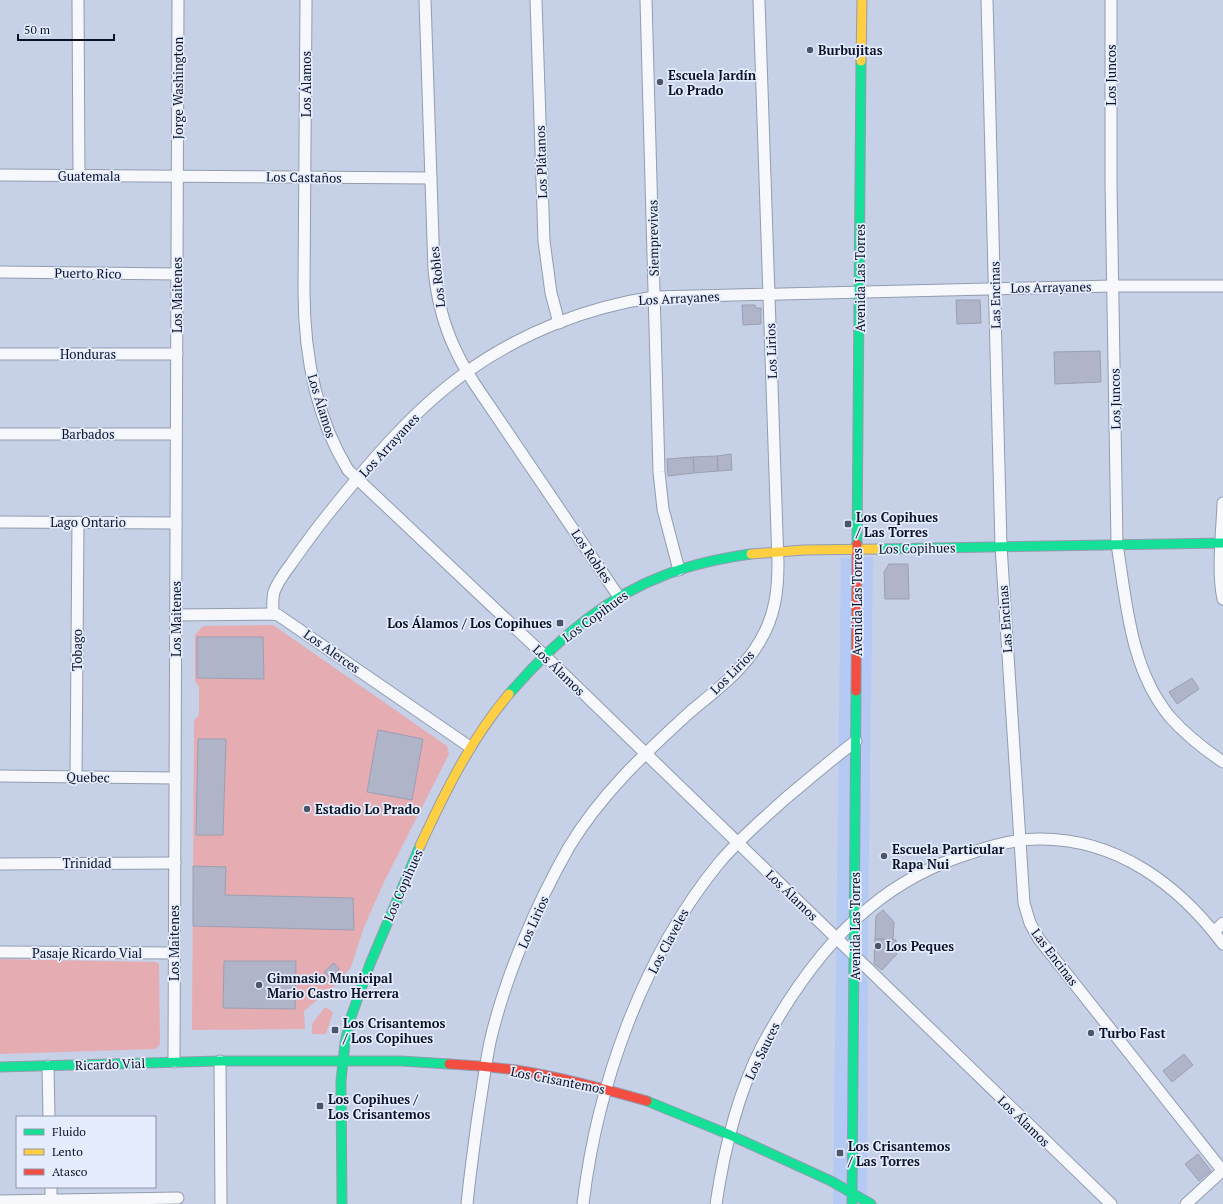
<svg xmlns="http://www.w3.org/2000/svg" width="1223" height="1204" font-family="'PT Serif',serif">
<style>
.built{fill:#b4c9f4}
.green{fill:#e5acb2}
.building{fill:#afb4c9;stroke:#9b9fb3}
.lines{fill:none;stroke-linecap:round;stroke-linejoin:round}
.street-casing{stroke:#929caf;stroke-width:13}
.fast-casing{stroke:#929caf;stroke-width:11}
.slow-casing{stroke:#929caf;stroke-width:11}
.jam-casing{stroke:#929caf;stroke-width:11}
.street{stroke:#f6f8fc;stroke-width:11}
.fast{stroke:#16e098;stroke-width:9}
.slow{stroke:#ffcf43;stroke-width:9}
.jam{stroke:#f24e42;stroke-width:9}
.poi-dot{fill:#4c5569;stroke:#e4ecfd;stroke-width:1.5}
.labels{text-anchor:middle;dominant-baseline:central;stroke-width:3.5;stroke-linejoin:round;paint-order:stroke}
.poi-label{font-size:13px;font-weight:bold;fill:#0a1225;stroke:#e4ecfd;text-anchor:start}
.street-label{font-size:13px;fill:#0a1225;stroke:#e4ecfd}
</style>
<rect width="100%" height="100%" fill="#c6d1e8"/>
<path class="built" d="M873 557 868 920 867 1204H833L841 558Z"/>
<g class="green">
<path d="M273 625 447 746 449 754 384 882 364 927 351 967 339 982 304 1011 305 1029 192 1030 194 720 199 715V687L195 681V635L203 626Z"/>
<path d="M0 959 156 962 159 964 160 1044 156 1049 0 1054Z"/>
<path d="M325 1007 333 1012 326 1034H312V1024Z"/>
</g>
<g class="building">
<path d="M956 300H980L981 323 957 324Z"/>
<path d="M742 305H755L756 308H761V324L743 325Z"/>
<path d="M1100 351 1101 382 1055 384 1054 352Z"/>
<path d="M731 454 732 470 718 471 717 456Z"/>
<path d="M717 456 718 471 694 473 693 457Z"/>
<path d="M693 457 694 473 668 476 667 459Z"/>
<path d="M889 564H908L909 599H885L884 572Z"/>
<path d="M197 637H263L264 679 197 678Z"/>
<path d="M1192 678 1199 689 1177 704 1169 692Z"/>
<path d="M378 730 423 739 412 800 367 792Z"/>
<path d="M198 739H226L223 835H196Z"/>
<path d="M193 866 226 867 225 895 353 898 354 930 193 926Z"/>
<path d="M883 910 894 922 893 940 875 939 876 916Z"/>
<path d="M875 939 896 940 897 954 882 970 874 964Z"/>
<path d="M224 961H296L295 1009 223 1008Z"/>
<path d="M334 963 339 969 330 978 324 972Z"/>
<path d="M1184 1054 1193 1065 1172 1082 1163 1071Z"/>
<path d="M1198 1154 1211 1171 1199 1181 1185 1164Z"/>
</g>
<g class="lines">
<defs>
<g id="street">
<path d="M78 0 79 175"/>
<path d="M306 0 304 290C304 352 315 416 348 470L545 656 1111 1204"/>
<path d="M425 0 434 270C437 299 444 327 457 353 462 364 468 373 474 383L619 597"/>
<path d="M536 0 544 241 551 293 559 323"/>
<path d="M646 0 659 472 663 509 679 570"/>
<path d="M987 0 1001 546 1024 903 1030 923 1039 939 1222 1170"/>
<path d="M1111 0V184L1117 544 1119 557C1127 611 1133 673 1170 717 1185 734 1204 749 1223 762"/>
<path d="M0 175 431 178"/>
<path d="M0 272 177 274"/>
<path d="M0 354H177"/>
<path d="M0 434H176"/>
<path d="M1223 503C1222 533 1217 571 1223 599"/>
<path d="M0 522 176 523"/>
<path d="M273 614C273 607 272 599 274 592 277 583 285 572 291 564 303 547 316 529 329 513 370 462 414 409 468 371 523 332 588 307 654 297L1113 286H1223"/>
<path d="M176 615 273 614 278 615 470 747"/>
<path d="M0 776 175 778"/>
<path d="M76 777 78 522"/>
<path d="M0 864 175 863"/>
<path d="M1214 932 1223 923"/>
<path d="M0 952 174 953"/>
<path d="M220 1061 221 1204"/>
<path d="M174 1062 178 0"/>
<path d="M48 1066 49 1117"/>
<path d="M51 1187V1200"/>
<path d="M0 1201 178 1198"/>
<path d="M467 1204C470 1174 474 1145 478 1116 482 1091 485 1067 490 1042 505 977 536 905 569 847 601 794 645 753 690 712 715 691 744 670 760 641 775 616 778 591 778 563L759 0"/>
<path d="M583 1204C597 1085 643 956 719 863 739 839 763 819 786 798 809 779 832 759 856 741"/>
<path d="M716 1204C724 1150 737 1095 762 1046 789 996 825 943 870 907 899 883 933 865 968 854 990 846 1014 839 1038 839 1116 838 1178 884 1223 944"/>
<path d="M1186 1204 1223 1170"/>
</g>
<g id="fast">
<path d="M857 544 861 61"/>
<path d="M878 549 1223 543"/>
<path d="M509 694C552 644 603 598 665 575 693 564 722 558 751 554"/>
<path d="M0 1067 220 1061H401L449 1064"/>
<path d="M647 1101 730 1135 831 1181 871 1204"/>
<path d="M342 1204 341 1081 345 1043 351 1017 370 964 420 846"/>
<path d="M852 1204 856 691"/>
</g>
<g id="slow">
<path d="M861 61 862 0"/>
<path d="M751 554 804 550 878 549"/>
<path d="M420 846C445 792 471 739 509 694"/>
</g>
<g id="jam">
<path d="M856 691 857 544"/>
<path d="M449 1064C472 1065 494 1067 516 1070 561 1077 604 1089 647 1101"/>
</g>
</defs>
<use href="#street" class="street-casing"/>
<use href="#fast" class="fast-casing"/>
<use href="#slow" class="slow-casing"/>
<use href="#jam" class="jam-casing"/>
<use href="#street" class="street"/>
<use href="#fast" class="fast"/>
<use href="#slow" class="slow"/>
<use href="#jam" class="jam"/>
</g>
<g class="poi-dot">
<circle cx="810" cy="50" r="4"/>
<circle cx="660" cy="82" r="4"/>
<rect x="844" y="520" width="8" height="8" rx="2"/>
<rect x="556" y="619" width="8" height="8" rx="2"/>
<circle cx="307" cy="809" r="4"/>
<circle cx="884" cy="856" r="4"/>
<circle cx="878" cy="946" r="4"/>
<circle cx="259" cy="985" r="4"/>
<rect x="331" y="1026" width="8" height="8" rx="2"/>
<circle cx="1091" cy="1033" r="4"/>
<rect x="316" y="1102" width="8" height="8" rx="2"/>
<rect x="836" y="1149" width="8" height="8" rx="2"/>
</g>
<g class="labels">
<g class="poi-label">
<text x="818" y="50">Burbujitas</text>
<text x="668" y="75">Escuela Jardín<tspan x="668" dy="15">Lo Prado</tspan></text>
<text x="856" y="517">Los Copihues<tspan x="856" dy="15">/ Las Torres</tspan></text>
<text x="552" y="623" text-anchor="end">Los Álamos / Los Copihues</text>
<text x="315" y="809">Estadio Lo Prado</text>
<text x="892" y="849">Escuela Particular<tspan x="892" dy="15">Rapa Nui</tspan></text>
<text x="886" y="946">Los Peques</text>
<text x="267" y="978">Gimnasio Municipal<tspan x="267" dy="15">Mario Castro Herrera</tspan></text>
<text x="343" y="1023">Los Crisantemos<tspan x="343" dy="15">/ Los Copihues</tspan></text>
<text x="1099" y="1033">Turbo Fast</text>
<text x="328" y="1099">Los Copihues /<tspan x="328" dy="15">Los Crisantemos</tspan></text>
<text x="848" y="1146">Los Crisantemos<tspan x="848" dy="15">/ Las Torres</tspan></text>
</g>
<g class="street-label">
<text transform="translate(1111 75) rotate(-90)">Los Juncos</text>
<text transform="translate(306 84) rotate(-90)">Los Álamos</text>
<text transform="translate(178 88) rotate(-90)">Jorge Washington</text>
<text transform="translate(541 162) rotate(-92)">Los Plátanos</text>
<text x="89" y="176">Guatemala</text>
<text transform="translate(304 177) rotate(1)">Los Castaños</text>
<text transform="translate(653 238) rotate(-91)">Siemprevivas</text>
<text transform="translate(88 273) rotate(1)">Puerto Rico</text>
<text transform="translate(437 277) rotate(-96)">Los Robles</text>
<text transform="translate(860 278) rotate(-90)">Avenida Las Torres</text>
<text transform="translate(1051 287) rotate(-1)">Los Arrayanes</text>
<text transform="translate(177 295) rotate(-90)">Los Maitenes</text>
<text transform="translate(995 295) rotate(-91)">Las Encinas</text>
<text transform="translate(679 298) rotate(-3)">Los Arrayanes</text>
<text transform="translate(771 351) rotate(-92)">Los Lirios</text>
<text x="88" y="354">Honduras</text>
<text transform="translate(1115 399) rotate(-91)">Los Juncos</text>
<text transform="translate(322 406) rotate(73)">Los Álamos</text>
<text x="88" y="434">Barbados</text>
<text transform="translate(389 445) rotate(-47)">Los Arrayanes</text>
<text x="88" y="522">Lago Ontario</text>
<text transform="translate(917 548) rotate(-1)">Los Copihues</text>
<text transform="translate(592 556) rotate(56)">Los Robles</text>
<text transform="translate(857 602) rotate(-90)">Avenida Las Torres</text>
<text transform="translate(595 616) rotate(-36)">Los Copihues</text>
<text transform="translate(176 619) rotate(-90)">Los Maitenes</text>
<text transform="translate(1005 619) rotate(-94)">Las Encinas</text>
<text transform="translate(77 650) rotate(-90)">Tobago</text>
<text transform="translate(332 651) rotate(35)">Los Alerces</text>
<text transform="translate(559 670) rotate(44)">Los Álamos</text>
<text transform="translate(732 672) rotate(-45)">Los Lirios</text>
<text transform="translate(88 777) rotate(1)">Quebec</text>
<text x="87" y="863">Trinidad</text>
<text transform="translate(403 885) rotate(-66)">Los Copihues</text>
<text transform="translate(792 895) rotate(44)">Los Álamos</text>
<text transform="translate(533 922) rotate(-66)">Los Lirios</text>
<text transform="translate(855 926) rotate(-90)">Avenida Las Torres</text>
<text transform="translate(668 941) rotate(-62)">Los Claveles</text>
<text transform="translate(174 943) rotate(-90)">Los Maitenes</text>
<text x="87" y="953">Pasaje Ricardo Vial</text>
<text transform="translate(1055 957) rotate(53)">Las Encinas</text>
<text transform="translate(762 1051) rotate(-64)">Los Sauces</text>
<text transform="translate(110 1064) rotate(-2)">Ricardo Vial</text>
<text transform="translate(558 1080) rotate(11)">Los Crisantemos</text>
<text transform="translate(1024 1121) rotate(44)">Los Álamos</text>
</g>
</g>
<rect x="16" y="1116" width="140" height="72" fill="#e4ecfd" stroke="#8d95a7"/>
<rect x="24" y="1129" width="20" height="6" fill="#16e098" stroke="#8d95a7"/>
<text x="52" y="1136" font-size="12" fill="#0a1225">Fluido</text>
<rect x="24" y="1149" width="20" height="6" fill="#ffcf43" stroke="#8d95a7"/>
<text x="52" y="1156" font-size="12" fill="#0a1225">Lento</text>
<rect x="24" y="1169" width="20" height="6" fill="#f24e42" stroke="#8d95a7"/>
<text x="52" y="1176" font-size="12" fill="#0a1225">Atasco</text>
<path d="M18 34v6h96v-6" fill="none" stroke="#0a1225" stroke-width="2"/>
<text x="24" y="34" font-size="12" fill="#0a1225" stroke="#e4ecfd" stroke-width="3" paint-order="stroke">50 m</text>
</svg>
